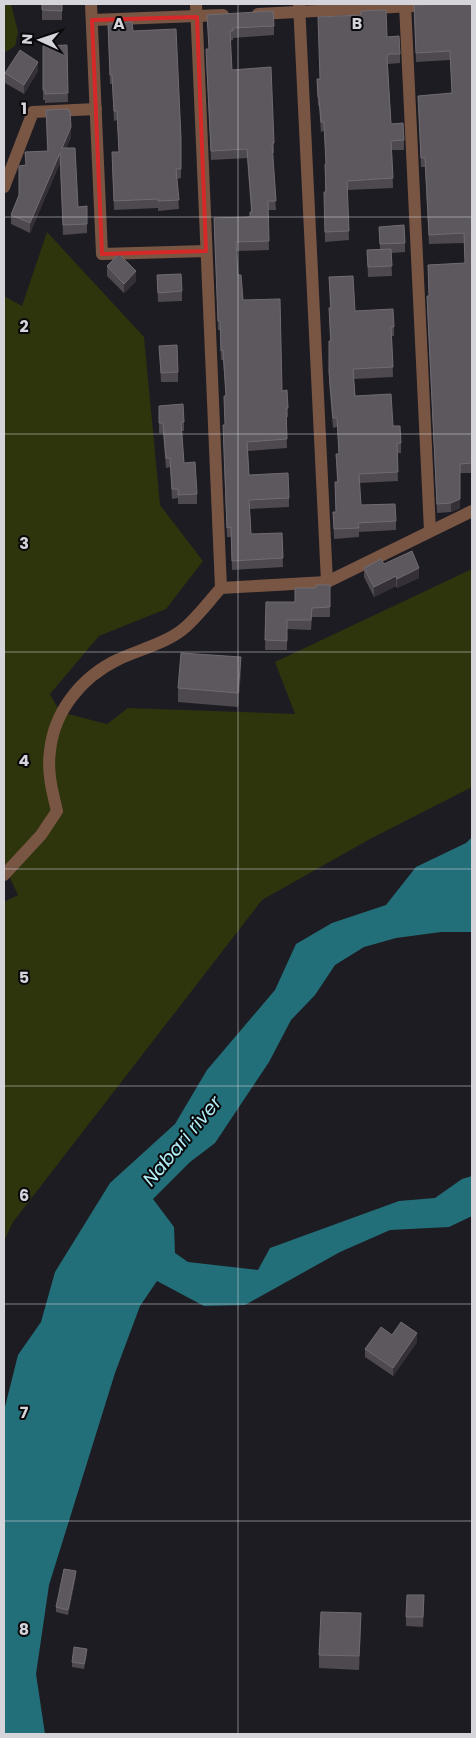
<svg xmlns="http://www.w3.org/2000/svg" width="476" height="1738" font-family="Poppins,sans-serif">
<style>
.green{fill:#2e340c}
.water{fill:#236f79}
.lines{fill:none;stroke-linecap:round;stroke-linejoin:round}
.minor{stroke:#795643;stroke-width:12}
.wall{fill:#4e484f}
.shaded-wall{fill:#353037}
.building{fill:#5d585e;stroke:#706b72}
.marked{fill:none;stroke:#d62828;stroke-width:4;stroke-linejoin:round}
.grid{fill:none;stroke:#d5d4da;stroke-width:1;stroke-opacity:0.55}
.labels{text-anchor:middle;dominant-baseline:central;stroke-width:4;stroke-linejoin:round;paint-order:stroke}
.water-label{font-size:19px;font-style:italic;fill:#b2edf6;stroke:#08070a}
.grid-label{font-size:16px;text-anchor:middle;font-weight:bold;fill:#d5d4da;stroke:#08070a;stroke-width:4;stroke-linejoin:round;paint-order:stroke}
</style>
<rect width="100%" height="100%" fill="#1e1c23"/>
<g class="green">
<path d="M4 4H11L18 32 15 46 4 53Z"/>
<path d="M47 232 144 337 160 505 203 561 166 609 99 636 50 694 60 712 107 724 128 708 295 714 275 662 472 569V787L370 839 262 900 13 1222 4 1241V902L18 895 4 865V296L22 306Z"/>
</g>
<path class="water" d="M472 837V932H441L396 938 364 947 335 965 315 995 291 1020 269 1062 215 1143 190 1162 153 1199 174 1227 175 1253 188 1262 258 1270 270 1248 399 1201 435 1198 462 1179 472 1176V1216L449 1227 390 1230 340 1252 245 1305 204 1306 157 1281 140 1306 115 1373 49 1585 36 1674 45 1734H4V1411L18 1355 41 1322 55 1272 110 1183 175 1124 207 1070 275 990 296 944 332 923 386 905 416 867 466 843Z"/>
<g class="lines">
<g class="minor">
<path d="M91 4 102 254 206 251"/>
<path d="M299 4 327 582"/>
<path d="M405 4 430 531"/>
<path d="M258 14 413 6"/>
<path d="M92 20 223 15"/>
<path d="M4 187 33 112 96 109"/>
<path d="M221 588 327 582 472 511"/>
<path d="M4 875 41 835 57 811C52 791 47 771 50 751 54 711 82 677 117 660 138 650 164 644 182 630 197 618 209 601 221 588L196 4"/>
</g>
</g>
<g class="wall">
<rect x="42" y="4" width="20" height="16"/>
<path d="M472 4V473H460V508L451 512 437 513 427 306V296H429L428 265 465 263 464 243 429 244 425 167H421L418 96 452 93 450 60 416 62 414 5Z"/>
<path d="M207 15 274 26V35L233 38V40L230 41 232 70 274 143V153H272L276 210H268L269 250 236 251 238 275 243 300 282 391 288 408V417H286L287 448 248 451 249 475 289 498V507L250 509 251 534 282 533 283 567 232 570 231 537H227L223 435 225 425 224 396H226L223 360H221L220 330H218L214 218 250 217 251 212 247 158 211 160 206 58V49H209Z"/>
<path d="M108 24 133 31 181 138V178L177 179 179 209 158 211V208L114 210 112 161 119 152 117 120 114 121 112 84H110Z"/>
<path d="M387 37 400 54V63L388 64V66L391 124 404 140V150H392L393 188 347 190 349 240 325 242 324 192H325V164H326L324 131 321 132 319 106H318L317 79H320Z"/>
<path d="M67 45 68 102 45 103V100H43V46Z"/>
<path d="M38 71 24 94 5 83V73Z"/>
<path d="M46 110 71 137 66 148 78 207 87 224V233L63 235 60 163 30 233 11 224V215L19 195 25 165 47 151Z"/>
<path d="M379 227 405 243V252L391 253 392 276 368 277 367 250 380 249Z"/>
<path d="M107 266 136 281 124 293 107 276Z"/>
<path d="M157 275 182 291V301L158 302Z"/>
<path d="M329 277 355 311 394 327V336H392L393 377 354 379 355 396 393 426 401 443V453H397L398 481 359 483 361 505 396 521V530L359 532V537L334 539 333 512H336L335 482H337L336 454H339L337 427 333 428 329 382V341H330L329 317V308H330Z"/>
<path d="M159 346 178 372V382H161Z"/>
<path d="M159 406 184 422V431H182L184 463 197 494V504H178V498L172 499 170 467 166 468 163 433H159Z"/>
<path d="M384 564 419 578 397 588 396 586 374 597 364 577V568Z"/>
<path d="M330 585V617H312L311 630 287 629V650H265L266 602H295L316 588Z"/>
<path d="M241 671 238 707 178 702V688Z"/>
<path d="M392 1335 417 1342 393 1376 365 1357V1349Z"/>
<path d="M76 1576 68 1615 56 1612V1607Z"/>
<path d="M424 1595 423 1627 406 1626V1617Z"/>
<path d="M361 1627 359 1670 319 1668V1655Z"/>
<path d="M87 1654 84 1669 72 1667V1662Z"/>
</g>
<g class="shaded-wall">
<path d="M38 62V71L24 94V85Z"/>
<path d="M71 127V137L62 158V148Z"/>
<path d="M60 153V163L30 233V223Z"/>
<path d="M136 271V281L124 293V284Z"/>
<path d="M460 464V508L451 512V503Z"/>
<path d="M419 568V578L397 588V579Z"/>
<path d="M396 576V586L374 597V587Z"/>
<path d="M241 657V671L238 707V693Z"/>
<path d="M417 1333V1342L393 1376V1368Z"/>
<path d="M76 1571V1576L68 1615V1610Z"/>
<path d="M361 1613V1627L359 1670V1656Z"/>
</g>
<g class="building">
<path d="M42 4H62V11L42 10Z"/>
<path d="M443 4H472V463L460 464V499L451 503 437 504 427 296H429L428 265 465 263 464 233 429 235 425 158H421L418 96 452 93 450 51 416 53 414 5Z"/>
<path d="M386 10 387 37 399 36 400 54H388L387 58 391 124 403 123 404 140 391 141 393 178 347 181 349 231 325 232 324 192H326L325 164H326L324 122H321L319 97H318L317 79H320L318 17 361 15V11Z"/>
<path d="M273 11 274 26 233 28V31H230L232 70 271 67 274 143H272L276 201H268L269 241 236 242 238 275H241L243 300 280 299 282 391 287 390 288 408H286L287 439 247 442 249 475 288 473 289 498 249 500 251 534 282 533 283 558 232 561 231 527 227 528 223 425H225L224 396H226L223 350 221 351 220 321H218L214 218 250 217V212H252L247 149 211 151 206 49H209L207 15Z"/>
<path d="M132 22 133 31 176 29 181 138V169H176L179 200 158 201V199L114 201 112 152H119L117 111H114L112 75H110L108 24Z"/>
<path d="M67 45 68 93 45 94V90H43V46Z"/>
<path d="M20 50 38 62 24 85 5 73Z"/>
<path d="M68 109V111H70L71 127 62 148H75L78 207 87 206V224L63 225 60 153 30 223 11 215 19 195V166L26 165 25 152 48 151 46 110Z"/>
<path d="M404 225 405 243 380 244 379 227Z"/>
<path d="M391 249 392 266 368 267 367 250Z"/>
<path d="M119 254 136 271 124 284 107 266Z"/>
<path d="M181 274 182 291 158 293 157 275Z"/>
<path d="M353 276 355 311 393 309 394 327H391L393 367 353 369 355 396 391 394 393 426H400L401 443H397L398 472 359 474 361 505 395 504 396 521 358 523 359 528 334 529 333 512H336L335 482H338L336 454H339L337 418H333L329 372V341H331L329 308H331L329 277Z"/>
<path d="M177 345 178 372 161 373 159 346Z"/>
<path d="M183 404 184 422H181L184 463 195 462 197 494 178 495V489H172L170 458H166L163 423H159V406Z"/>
<path d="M412 551 419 568 397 579 396 576 374 587 364 568 381 559 384 564Z"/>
<path d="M316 585H330V607L312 608 311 620H287V641L265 640 266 602H295V588H316Z"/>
<path d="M181 653 241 657 238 693 178 688Z"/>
<path d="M401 1322 417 1333 393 1368 365 1349 381 1327 392 1335Z"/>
<path d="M64 1569 76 1571 68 1610 56 1607Z"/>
<path d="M407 1595H424L423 1617H406Z"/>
<path d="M321 1612 361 1613 359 1656 319 1655Z"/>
<path d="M74 1647 87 1649 84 1664 72 1662Z"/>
</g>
<path class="marked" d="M197 17 206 251 102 254 92 20Z"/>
<path class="grid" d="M238 4V1734M4 217H472M4 434H472M4 652H472M4 869H472M4 1086H472M4 1304H472M4 1521H472"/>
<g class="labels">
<g class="water-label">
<text transform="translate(182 1141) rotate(-50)">Nabari river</text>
</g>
</g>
<g class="grid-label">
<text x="119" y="29">A</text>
<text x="357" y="29">B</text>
<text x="24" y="114">1</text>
<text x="24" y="332">2</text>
<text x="24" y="549">3</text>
<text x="24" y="766">4</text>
<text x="24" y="983">5</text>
<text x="24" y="1201">6</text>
<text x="24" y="1418">7</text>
<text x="24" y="1635">8</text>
</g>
<rect width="476" height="1738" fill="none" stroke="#d5d4da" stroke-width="10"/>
<g transform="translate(40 40) rotate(273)" stroke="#08070a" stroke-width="4" paint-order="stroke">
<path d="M0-4L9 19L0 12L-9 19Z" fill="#d5d4da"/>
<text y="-8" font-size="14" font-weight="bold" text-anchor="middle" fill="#d5d4da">N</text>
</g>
</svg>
